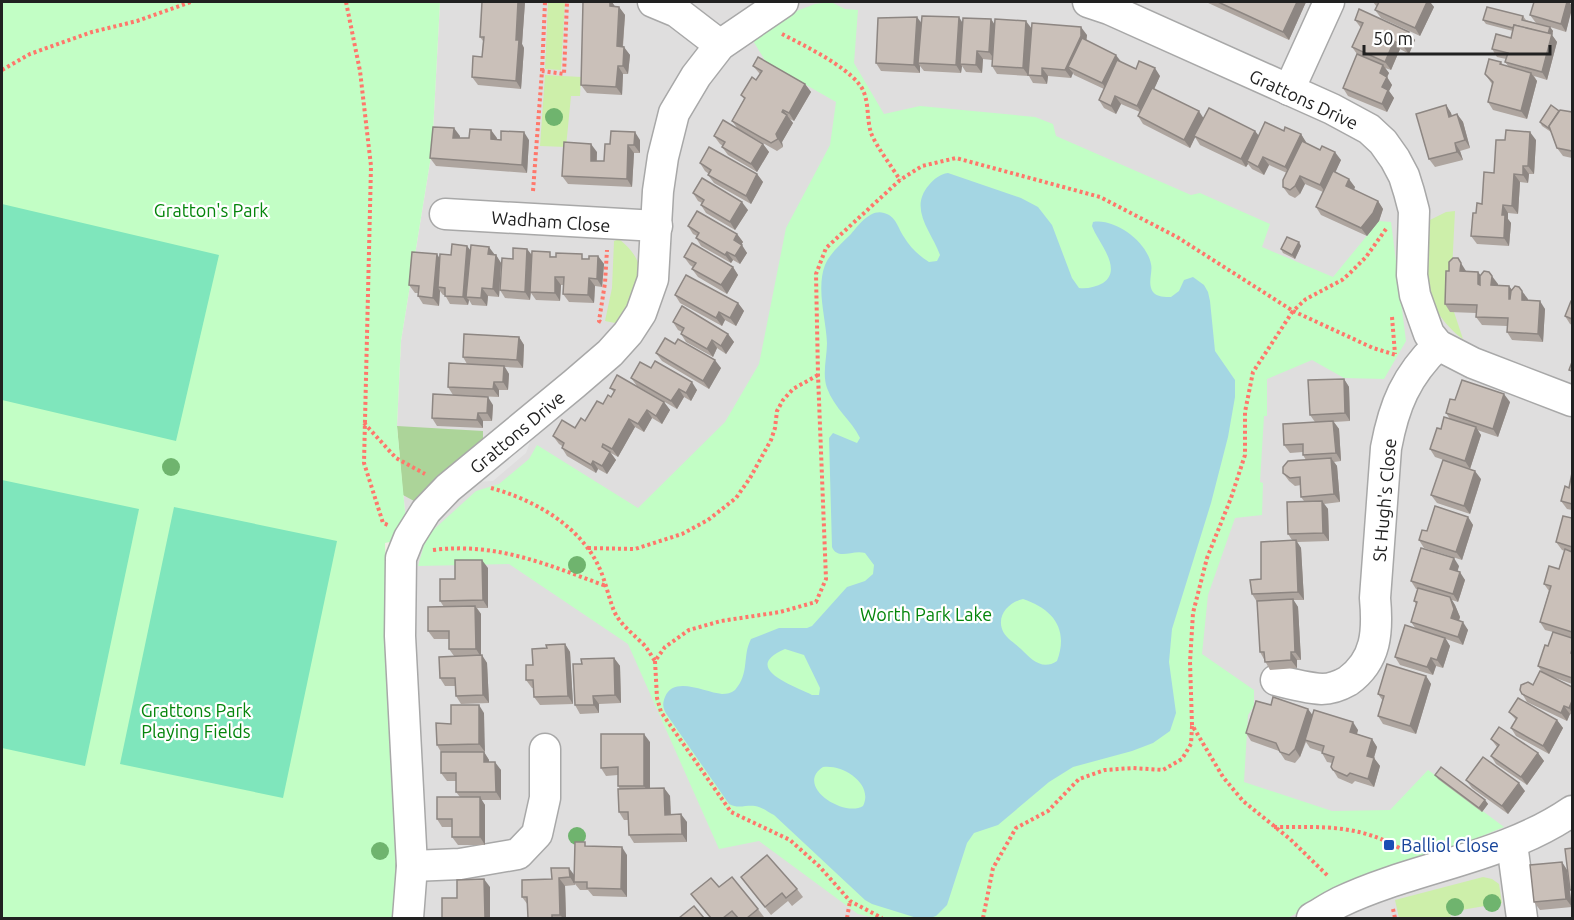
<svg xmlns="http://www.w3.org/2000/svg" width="1574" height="920" font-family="Ubuntu,sans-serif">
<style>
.residential{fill:#dfdede}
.grass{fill:#cdefaa}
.forest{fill:#acd499}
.park{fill:#c2fec5}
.pitch{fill:#7fe6bc}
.parking{fill:#e5e5e5}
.water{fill:#a4d6e3;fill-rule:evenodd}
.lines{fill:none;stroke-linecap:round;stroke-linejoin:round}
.minor-casing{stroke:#a8a8a8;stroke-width:33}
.path{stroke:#ff776b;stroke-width:4;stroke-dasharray:3 3;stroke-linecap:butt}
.minor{stroke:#fff;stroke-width:30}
.tree{fill:#6fb46e}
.wall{fill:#aea59f}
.shaded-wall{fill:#8d8682}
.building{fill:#cac0b9;stroke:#8d8682;stroke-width:1.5}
.transit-dot{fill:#1a4fb4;stroke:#fff;stroke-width:2}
.labels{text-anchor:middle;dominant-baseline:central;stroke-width:4.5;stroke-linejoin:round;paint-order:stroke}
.street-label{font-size:18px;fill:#212121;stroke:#fff}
.park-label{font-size:18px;fill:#04850b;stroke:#fff}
.transit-label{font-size:18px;fill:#164399;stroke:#fff;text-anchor:start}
</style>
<rect width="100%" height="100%" fill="#f2eee7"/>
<path class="residential" d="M440 2H1572V918H408L409 538 405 511 397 426 401 341 432 150Z"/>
<g class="grass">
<path d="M548 2H565L561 70 545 69Z"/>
<path d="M545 75 581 77 580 96H571L566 147 540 146Z"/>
<path d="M1455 211 1450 311 1454 312 1463 339C1446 327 1431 307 1428 286 1425 269 1429 238 1430 220L1446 212Z"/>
<path d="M619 239C656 269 635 288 620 324L605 321 612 288 614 241Z"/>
<path d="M1483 877 1492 879 1499 884 1502 903 1450 912 1451 918H1399L1395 900Z"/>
</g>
<path class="forest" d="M397 426 483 431V441L414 501 403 495Z"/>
<g class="park">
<path d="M2 2H440L432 150 401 341 397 426 405 511 409 538 385 543 396 865V918H2Z"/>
<path d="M831 2 845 9 858 10 854 63 884 114 920 106 1035 117 1053 124 1056 136 1191 195 1200 193 1270 224 1262 247 1333 277 1379 221 1391 222 1406 341 1384 379 1344 378 1312 360 1267 379V416H1264L1260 482 1263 483 1262 515 1235 518 1208 595 1202 654 1254 690V706L1248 715 1244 782 1332 811 1390 810 1428 770 1504 827 1306 908 1288 918H875L858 914 759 841 719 849 628 644 509 564 418 566 424 545 431 532 476 491 499 484 529 459 537 445 638 508 725 422 759 364 786 228 830 145 836 102 766 62 752 39 794 12 815 4Z"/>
</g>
<g class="pitch">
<path d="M2 204 219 255 176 441 2 400Z"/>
<path d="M2 480 139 509 85 766 2 748Z"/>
<path d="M174 507 337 541 283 798 120 764Z"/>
</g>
<path class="parking" d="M534 431 526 453 493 481 473 482Z"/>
<path class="water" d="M948 173 1021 198 1038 207 1052 225 1072 278 1079 288C1087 289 1096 287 1103 283 1124 269 1097 241 1092 226L1093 222C1115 218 1147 242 1151 264 1153 272 1147 284 1153 292 1157 297 1165 297 1171 297L1179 291 1184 280 1193 277 1204 285 1208 292 1210 301 1215 351 1235 380V397L1228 437 1211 503 1172 629 1169 662 1176 713 1170 731 1153 743 1132 751 1073 767 1049 782 998 825 974 833 967 843 947 905 936 916 930 918H917L872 904 865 900 774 815C768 812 762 807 755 806 745 805 738 809 729 804L667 715C663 709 662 704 665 697 674 675 706 693 722 694 727 694 731 693 735 690 750 673 742 656 751 639L779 628H807L812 626 847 587 865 581 873 574 874 565 865 553C853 549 838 561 832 547L829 438 833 433 857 443 860 438C852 421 834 408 827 388 822 374 827 357 827 343 826 318 816 289 825 265 830 253 842 243 851 234 859 225 870 209 884 213 896 216 898 228 904 237 910 247 919 256 929 262L937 261 940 255C932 232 908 209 929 185 934 179 940 174 948 173ZM1023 599C1053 609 1069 629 1057 661 1042 671 1031 659 1021 649 1015 643 1005 638 1002 629 997 614 1010 602 1023 599ZM785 649 804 655 820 688 819 695H812C794 686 740 668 785 649ZM823 767C843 764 874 784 863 806 844 818 794 786 823 767Z"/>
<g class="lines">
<defs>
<g id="minor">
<path d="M653 2 677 12 720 45"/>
<path d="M1088 2 1109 9 1332 109 1369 129 1383 142 1395 159 1404 176 1409 192 1414 211 1412 275 1415 295 1429 334 1438 345 1473 363 1572 401"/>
<path d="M1289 90 1329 2"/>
<path d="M445 214 657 226"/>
<path d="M1276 680C1291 684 1306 688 1322 689 1330 689 1341 685 1348 681 1377 660 1378 631 1375 598L1386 448C1394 405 1406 376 1438 345"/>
<path d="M1512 844 1522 918"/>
<path d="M412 866 460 864 518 854 537 834 545 798V749"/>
<path d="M408 918 412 866 400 636 401 558 409 538 426 511 448 488 574 384 610 353 628 333 641 313 653 279 658 191 663 157 674 113 696 76 720 45 783 2"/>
<path d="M1312 918C1321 913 1330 907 1340 902 1416 866 1502 859 1572 811"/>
</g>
</defs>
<use href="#minor" class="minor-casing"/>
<g class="path">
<path d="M346 2 360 71 371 166 364 463 383 523 388 525"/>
<path d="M782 34C805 46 843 64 859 84 870 97 866 117 871 133 876 146 892 167 900 180"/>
<path d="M2 70 30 54 92 32 137 21 191 2"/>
<path d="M542 71 545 2"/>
<path d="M533 191 542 71 564 74 567 2"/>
<path d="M1386 229 1366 257 1350 273 1342 280 1306 299 1293 311 1373 348 1396 355"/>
<path d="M1392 317 1395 354"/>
<path d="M601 322 599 321 605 283 607 250"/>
<path d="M364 423 396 458 425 474"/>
<path d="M491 488C532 499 577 524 597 563 605 578 608 596 614 611 620 624 631 632 641 642 647 647 650 654 655 661L665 647 689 630 721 621 780 612 816 602 826 579 818 375 816 274 826 248 900 180 922 166 956 158 1100 197 1177 237 1293 311 1253 372 1245 412V455L1231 498 1207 558 1193 613 1190 662 1192 725 1223 777 1243 801 1290 839 1329 877"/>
<path d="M588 548 635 549 682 534 708 520 736 498 750 478 771 440 775 428 777 411 783 400 793 389 818 375"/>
<path d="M433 550C497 542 548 565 606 586"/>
<path d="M655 661 657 698 661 712 731 812 790 840 819 866 850 901 882 918"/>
<path d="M1274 827C1323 827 1359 824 1403 850"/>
<path d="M1393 909 1395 918"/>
<path d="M847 918 850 901"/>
<path d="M983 918 993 868 1016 828 1048 811 1079 779 1105 770 1133 768 1163 770 1182 759 1191 744 1192 726"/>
</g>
<use href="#minor" class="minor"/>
</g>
<g class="tree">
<circle cx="554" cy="117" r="9"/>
<circle cx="171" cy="467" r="9"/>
<circle cx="577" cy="565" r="9"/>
<circle cx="577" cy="836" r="9"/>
<circle cx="380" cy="851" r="9"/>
<circle cx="1492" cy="903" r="9"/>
<circle cx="1455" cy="907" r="9"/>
</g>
<g class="wall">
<path d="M482 2H525L522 44 524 48 521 89 478 85 472 77 482 57 483 41 480 37Z"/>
<path d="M583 2H612L615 7H619L625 15 623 47 630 55 628 74H623L622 95 587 93 581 85Z"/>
<path d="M1206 2H1306L1289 40Z"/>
<path d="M1373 2H1430L1434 7 1420 36 1381 18 1375 10 1377 7Z"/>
<path d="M1534 2H1569L1572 6 1566 32 1550 27 1553 31 1552 35 1557 42 1547 80 1534 76 1537 81 1527 119 1493 110 1488 102 1492 84 1485 74 1501 62 1503 65 1509 67 1505 62 1506 59 1497 57 1492 49 1511 38 1513 31 1486 24 1483 20 1523 16 1526 20 1536 23 1530 15Z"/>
<path d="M991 19 995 25 1031 28 1087 35 1086 40 1122 63 1136 69 1160 76 1154 89 1204 118 1255 131 1259 136 1284 131 1301 134 1306 143 1341 160 1335 172 1355 187 1354 190 1378 201 1383 209 1379 221 1367 236 1321 215 1316 207 1323 192 1305 184 1300 194 1295 198 1289 195 1283 187 1287 173 1269 165 1264 175 1252 169 1248 164 1246 167 1200 145 1195 137 1190 148 1143 124 1138 116 1140 112 1121 104 1116 114 1104 108 1099 100 1104 89 1074 75 1073 73 1071 78 1048 76 1047 84 1033 83 1029 76 997 74 992 66V60L983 59 982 73 966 72 962 66 961 73 924 71 920 66V73L881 71 876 63 921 23H963Z"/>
<path d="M1355 20 1415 40 1409 54 1400 49 1391 70 1385 68 1389 73 1387 77 1392 85 1389 91 1394 98 1387 112 1348 96 1343 88 1357 54 1352 47 1361 28Z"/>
<path d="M753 66 805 84 811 92 794 121 790 119 793 123 782 142 783 147 777 151 738 129 732 121 744 99 741 95 756 80 760 74Z"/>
<path d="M1446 105 1451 113 1452 116 1457 114 1463 122 1470 148 1460 151 1463 160 1435 167 1429 159Z"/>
<path d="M1559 111 1572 112V158L1563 156 1557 148 1551 132 1542 126 1540 122Z"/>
<path d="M491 130 497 140H529L527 173 436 166 430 158 460 136V138H469Z"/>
<path d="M714 136 763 144 769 152 757 172 728 155 722 147 723 146 720 144Z"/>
<path d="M640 140V153H634L632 187 568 184 562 176 597 152V161H604L610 144Z"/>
<path d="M1536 140 1534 174H1529L1528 183 1520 182 1518 214 1508 213V219L1511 223 1509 246 1477 244 1471 236 1476 213 1482 204 1494 173Z"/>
<path d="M700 163 757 174 763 182 751 204 714 183 708 175 709 174 705 171Z"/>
<path d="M693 193 748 210 735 230 706 213 701 205 702 203 698 201Z"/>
<path d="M688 226 737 234 743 242 741 245 747 253 740 264 733 260 731 263 701 246 696 238 697 236 693 234Z"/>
<path d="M467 246 470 250 496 255 501 263 499 297 488 296 487 306 472 305 469 300 468 305 450 304 445 295H443L440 291 439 306 423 304 418 296V293H415L409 285 440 258 451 255Z"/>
<path d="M1301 246 1295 259 1283 253 1281 249Z"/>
<path d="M527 249 532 255 589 259 598 256 604 264 602 287 595 286 594 303 569 302 563 294 564 285H561L560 301 536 300 531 293 530 300 505 298 500 290 513 259Z"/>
<path d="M684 257 733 267 738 275 727 294 698 277 692 269 693 267 690 265Z"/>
<path d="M1466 271V272H1478L1481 276 1498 284V285L1509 286 1512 290 1528 300 1545 309 1543 342 1512 340 1507 332V326L1482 325 1476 317V313L1450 312 1445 304Z"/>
<path d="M675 295 738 303 744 311 736 326 725 320 722 326 680 303Z"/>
<path d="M1572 301V325L1570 324 1565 316Z"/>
<path d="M673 322 728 334 734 342 726 354 717 348 713 357 686 342 681 334 682 332 678 330Z"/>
<path d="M519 337 524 345 523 368 505 367 509 374 508 390H499V397L453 395 448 387 467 364 463 357Z"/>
<path d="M656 353 721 368 709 389 662 361Z"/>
<path d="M651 368 697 390 691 401 684 397 677 409 637 386 631 378Z"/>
<path d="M1344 379 1349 387 1350 421 1334 422 1339 429 1341 461 1334 462 1337 466 1340 502 1324 504 1328 509 1329 541 1297 542 1301 548 1304 600H1293L1298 607 1301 660H1297V668L1270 670 1260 652 1257 602 1252 594 1261 579 1292 540 1288 534 1304 501 1301 497V485L1295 486 1289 481 1283 473 1306 460 1303 455V452L1290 453 1284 445 1315 422 1310 415Z"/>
<path d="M610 388 664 402 670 410 662 424 652 418 644 432 635 427 618 457 611 453 616 460 607 474 598 469 596 473 567 456 562 448V446L559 444 553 436 575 428 585 421 611 397 614 392Z"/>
<path d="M1510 402 1498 437 1477 430 1481 435 1470 469 1435 457 1430 449 1441 429 1450 419 1446 413Z"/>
<path d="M493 405 492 421H483V428L437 426 432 418Z"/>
<path d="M1572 473V510L1567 509 1561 501 1569 488Z"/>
<path d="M1481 479 1470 514 1437 503 1431 495Z"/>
<path d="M1468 517 1473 525 1462 560 1424 548 1419 540 1427 531Z"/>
<path d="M1572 518V684L1553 677 1572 687V715L1570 714 1567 721 1527 702 1520 690 1533 685 1542 672 1538 666 1548 646 1553 632 1545 630 1540 622 1549 591 1544 584 1559 569 1565 551 1562 550 1556 542Z"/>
<path d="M1459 566 1457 571 1465 580 1458 602 1452 600 1455 605 1460 617 1459 621 1468 630 1463 645 1446 639 1450 646 1443 668 1436 666 1433 675 1400 665 1395 657 1416 629 1411 622 1416 604 1414 601 1418 589H1416L1411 581Z"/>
<path d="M488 568V608H477L481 614V655L487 663 489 703 461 704 456 696 455 686H445L440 678 454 656 449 649V639H434L428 631 444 607 440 601 455 579Z"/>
<path d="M565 644 570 652 573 704 540 705 534 697V688H532L526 680 547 648Z"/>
<path d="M614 658 620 666 621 703 599 704V713L580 714 575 705 582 664Z"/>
<path d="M1426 676 1431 684 1416 734 1383 724 1378 716 1383 701 1378 694Z"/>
<path d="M1271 705 1308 709 1312 715 1358 730 1357 734 1372 739 1377 747 1374 758 1380 766 1374 787 1355 781 1352 784 1338 778 1333 770 1332 763 1327 762 1322 753V752L1310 748 1306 742 1300 757 1295 763 1285 760 1279 751 1251 741 1246 733Z"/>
<path d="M1509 712 1557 720 1563 728 1549 754 1516 736 1511 728 1516 720Z"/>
<path d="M484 713V752L489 760V762L501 770V800H481L485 805V845H458L452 837V827H442L437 819 460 797 456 792V781H447L441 773V752L437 745 451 724Z"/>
<path d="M1491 739 1538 753 1544 761 1527 785 1496 764 1491 756 1497 747Z"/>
<path d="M650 742V789L664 788 670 796 671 815 687 822V842L634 843 629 835 628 820H624L619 812 620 789 618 786V775L606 776 601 768Z"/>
<path d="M1435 775 1485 800 1488 804 1482 812 1438 779Z"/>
<path d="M1466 780 1525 791 1508 814 1472 788Z"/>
<path d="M588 846 627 855V897L593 896 588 890H580L575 884V885L565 886 566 918H528V905L522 897 552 879 574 875Z"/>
<path d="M1562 862 1567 870 1572 907 1540 910 1534 902Z"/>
<path d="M741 877 797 889 803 897 792 906 788 901 771 915Z"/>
<path d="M719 887 758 909 764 917 762 918H710L691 894Z"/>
</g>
<g class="shaded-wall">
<path d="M518 2H525L522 44 524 48 521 89 516 81V40Z"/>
<path d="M610 2H612L616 8 610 6Z"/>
<path d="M1297 2H1306L1289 40 1283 32Z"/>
<path d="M1427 2H1430L1434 7 1420 36 1415 28Z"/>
<path d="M1567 2H1569L1572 6V9L1566 32 1561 24Z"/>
<path d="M619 7 625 15 622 54 617 46Z"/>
<path d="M917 17 923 25 918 63 920 66V73L914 65Z"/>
<path d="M959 17 964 25 960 64 962 66 961 73 956 65Z"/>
<path d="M991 19 996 27 995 60 989 52Z"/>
<path d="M1026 21 1032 29 1028 75 1023 68Z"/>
<path d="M1081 27 1087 35 1086 44 1068 67 1073 73 1071 78 1065 70Z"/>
<path d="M1550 27 1553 31 1552 35 1557 42 1547 80 1542 72Z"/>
<path d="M1409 32 1415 40 1409 54 1403 46Z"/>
<path d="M1394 41 1400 49 1391 70 1385 62Z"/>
<path d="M624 47 630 55 628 74 623 66Z"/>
<path d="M977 51 983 59 982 73 976 65Z"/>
<path d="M1116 55 1122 63 1108 91 1102 83Z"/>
<path d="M1383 65 1389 73 1387 77 1392 85 1389 91 1394 98 1387 112 1382 104V87L1380 73Z"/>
<path d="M618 66 623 74 622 95 616 87Z"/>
<path d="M1042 68 1048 76 1047 84 1042 76Z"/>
<path d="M1155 68 1160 76 1143 114 1137 106Z"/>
<path d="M1531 73 1537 81 1527 119 1521 111Z"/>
<path d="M805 84 811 92 794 121 789 113Z"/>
<path d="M1115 96 1121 104 1116 114 1111 106Z"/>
<path d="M1446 105 1451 113 1454 125 1449 117Z"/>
<path d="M783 110 793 123 782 142 783 147 778 139 776 134Z"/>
<path d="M1199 111 1204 119 1190 148 1184 140Z"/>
<path d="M1457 114 1463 122 1470 148 1465 140Z"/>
<path d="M454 128 460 136 459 146 453 138Z"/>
<path d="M491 130 497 138 496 147 491 139Z"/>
<path d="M1255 131 1261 139 1247 161 1248 164 1246 167 1241 159Z"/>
<path d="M524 132 529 140 527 173 522 165Z"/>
<path d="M635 132 640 140V153L634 145Z"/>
<path d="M1530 132 1536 140 1534 174 1528 166Z"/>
<path d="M1301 134 1306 142 1291 175 1285 167Z"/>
<path d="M1455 143 1460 151 1463 160 1457 152Z"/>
<path d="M591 144 597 152 596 169 591 161Z"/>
<path d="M763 144 769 152 757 172 751 164Z"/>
<path d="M628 145 634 153 632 187 627 179Z"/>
<path d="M1335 152 1341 160 1326 193 1320 185Z"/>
<path d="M1263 157 1269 165 1264 175 1258 167Z"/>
<path d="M1523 166 1529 174 1528 183 1523 175Z"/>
<path d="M757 174 763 182 751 204 746 196Z"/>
<path d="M1514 174 1520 182 1518 214 1512 206Z"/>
<path d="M1300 176 1305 184 1300 194 1295 186Z"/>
<path d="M1349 179 1355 187 1352 194 1346 186Z"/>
<path d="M1378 201 1383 209 1379 221 1367 236 1361 228Z"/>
<path d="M742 202 748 210 735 230 730 222Z"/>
<path d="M1503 205 1508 213V219L1511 223 1509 246 1504 238 1502 215Z"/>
<path d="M737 234 743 242 739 248 734 240Z"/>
<path d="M1299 242 1301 246 1295 259 1292 255Z"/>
<path d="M742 245 747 253 740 264 735 256Z"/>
<path d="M467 246 473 254 466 297 469 300 468 305 463 297Z"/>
<path d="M489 247 495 255 488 254Z"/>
<path d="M527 249 533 257 530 300 525 292Z"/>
<path d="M727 252 733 260 731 263 725 255Z"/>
<path d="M437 254 442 262 438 287 440 291 439 306 433 298Z"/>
<path d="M496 255 501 263 499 297 493 289Z"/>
<path d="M598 256 604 264 602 287 597 279Z"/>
<path d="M1461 263 1466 271V279L1460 271Z"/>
<path d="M733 267 738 275 727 294 721 285Z"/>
<path d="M1478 272 1484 280 1483 292 1478 284Z"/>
<path d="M1492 276 1498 284 1497 293 1491 285Z"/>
<path d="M555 277 561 285 560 301 555 293Z"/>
<path d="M589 278 595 286 594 303 588 295Z"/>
<path d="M1509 286 1515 294 1514 307 1509 299Z"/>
<path d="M482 288 488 296 487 306 481 298Z"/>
<path d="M1522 291 1528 299 1527 308 1522 300Z"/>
<path d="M1540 301 1545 309 1543 342 1538 334Z"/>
<path d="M738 303 744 311 736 326 730 318Z"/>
<path d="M719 312 725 320 722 326 716 318Z"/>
<path d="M728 334 734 342 726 354 721 346Z"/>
<path d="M519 337 524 345 523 368 517 360Z"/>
<path d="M712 340 717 348 713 357 707 349Z"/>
<path d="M715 360 721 368 709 389 703 381Z"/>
<path d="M504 366 509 374 508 390 503 382Z"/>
<path d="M1344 379 1349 387 1350 421 1345 413Z"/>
<path d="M494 382 499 390V397L493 389Z"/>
<path d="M692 382 697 390 691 401 686 393Z"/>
<path d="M679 389 684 397 677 409 671 401Z"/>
<path d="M1504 394 1510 402 1498 437 1493 429Z"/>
<path d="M488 397 493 405 492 421 487 413Z"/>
<path d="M664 402 670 410 662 424 656 416Z"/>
<path d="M647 410 652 418 644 432 638 424Z"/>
<path d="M478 413 483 421V428L477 420Z"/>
<path d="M629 419 635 427 618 457 612 449Z"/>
<path d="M1333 421 1339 429 1341 461 1336 453Z"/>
<path d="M1476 427 1481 435 1470 469 1465 461Z"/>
<path d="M610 452 616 460 607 474 602 466Z"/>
<path d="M1331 458 1337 466 1340 502 1334 494Z"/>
<path d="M593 461 598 469 596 473 591 465Z"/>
<path d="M1475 471 1481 479 1470 514 1464 506Z"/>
<path d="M1322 501 1328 509 1329 541 1323 533Z"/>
<path d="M1468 517 1473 525 1462 560 1456 552Z"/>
<path d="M1296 540 1301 548 1304 600 1298 592Z"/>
<path d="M1454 558 1459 566 1456 577 1450 569Z"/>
<path d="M482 560 488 568V608L483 600Z"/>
<path d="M1460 572 1465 580 1458 602 1453 594Z"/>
<path d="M1450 597 1455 605 1460 617 1457 626 1451 618Z"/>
<path d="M1293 599 1298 607 1301 660 1295 652Z"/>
<path d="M475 606 481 614V657L476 649Z"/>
<path d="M1463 622 1468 630 1463 645 1458 637Z"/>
<path d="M1445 638 1450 646 1443 668 1437 660Z"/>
<path d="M565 644 570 652 573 704 568 696Z"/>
<path d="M1291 652 1297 660V668L1291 660Z"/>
<path d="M482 655 487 663 489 703 483 695Z"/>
<path d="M614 658 620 666 621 703 615 695Z"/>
<path d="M1431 658 1436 666 1433 675 1427 667Z"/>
<path d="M1426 676 1431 684 1416 734 1410 726Z"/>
<path d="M593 696 599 704V713L594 705Z"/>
<path d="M1572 701V713L1569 708Z"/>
<path d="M479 705 484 713 485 752 479 744Z"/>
<path d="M1564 706 1570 714 1567 721 1561 713Z"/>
<path d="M1308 709 1314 717 1300 757 1295 749Z"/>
<path d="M1557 720 1563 728 1549 754 1543 746Z"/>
<path d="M1353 722 1358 730 1355 740 1350 732Z"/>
<path d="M644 734 650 742V794L644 786Z"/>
<path d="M1372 739 1377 747 1372 764 1367 756Z"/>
<path d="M484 752 489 760V770L484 762Z"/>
<path d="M1538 753 1544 761 1527 785 1521 777Z"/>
<path d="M1374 758 1380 766 1374 787 1368 779Z"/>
<path d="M495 762 501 770V800L496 792Z"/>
<path d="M1519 783 1525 791 1508 814 1502 806Z"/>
<path d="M664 788 670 796 671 823 665 815Z"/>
<path d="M480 797 485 805V845L480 837Z"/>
<path d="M1485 800 1488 804 1482 812 1479 808Z"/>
<path d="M681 814 687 822V842L682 834Z"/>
<path d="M622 847 627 855V897L621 889Z"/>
<path d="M1562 862 1567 870 1572 907 1566 899Z"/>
<path d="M569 868 575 876 574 882 575 885 570 877Z"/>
<path d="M559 878 565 886 566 918H563L560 915Z"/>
<path d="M484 879 490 887V918H485Z"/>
</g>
<g class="building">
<path d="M482 2H518L516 40H519L516 81 472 77 473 56 482 57 484 37H480Z"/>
<path d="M583 2H610V6L619 7 617 46 624 47 623 66H618L616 87 581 85Z"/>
<path d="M1218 2H1297L1283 32Z"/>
<path d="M1378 2H1427L1415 28 1375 10 1379 2Z"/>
<path d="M1534 2H1567L1561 24 1530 15Z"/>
<path d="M1487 7 1523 16 1522 20 1550 27 1548 34 1514 25 1513 28 1483 20Z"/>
<path d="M1359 9 1409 32 1403 46 1394 41 1385 62 1352 47 1363 23 1355 20Z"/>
<path d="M922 16 959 17 956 65 918 63Z"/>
<path d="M917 17 914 65 876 63 878 18Z"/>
<path d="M963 18 991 19 989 52 977 51 976 65 960 64Z"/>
<path d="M995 19 1026 21 1023 68 992 66Z"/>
<path d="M1032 23 1081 27V36L1065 70 1042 68V76L1028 75Z"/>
<path d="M1514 25 1552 34 1542 72 1505 62 1508 53 1492 49 1496 34 1511 38Z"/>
<path d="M1082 38 1116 55 1102 83 1068 67Z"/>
<path d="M1357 54 1383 65 1380 73 1387 77 1382 87 1388 90 1382 104 1343 88Z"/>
<path d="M758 57 805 84 789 113 783 110 782 112 787 115 776 134 778 139 771 143 732 121 745 98 741 95 752 77 756 80 762 71 753 66Z"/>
<path d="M1489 59 1501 62 1500 64 1531 73 1521 111 1488 102 1493 82 1485 74Z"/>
<path d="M1117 60 1136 69 1139 61 1155 68 1137 106 1115 96 1111 106 1099 100Z"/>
<path d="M1152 88 1199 111 1184 140 1138 116Z"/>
<path d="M1446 105 1449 117 1457 114 1465 140 1455 143 1457 152 1429 159 1416 114Z"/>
<path d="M1551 105 1559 111 1549 126 1550 129 1540 122Z"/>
<path d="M1209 108 1255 131 1241 159 1194 136Z"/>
<path d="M1560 110 1572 112V151L1557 148 1549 126Z"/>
<path d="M723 120 763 144 751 164 722 147 725 142 714 136Z"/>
<path d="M1265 122 1284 131 1285 127 1301 134 1285 167 1263 157 1258 167 1247 161Z"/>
<path d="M433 127 454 128 453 138H469L470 129 491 130V139L501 140V131L524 132 522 165 430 158Z"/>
<path d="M1506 130 1530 132 1528 166H1523V175L1514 174 1512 206 1503 205 1502 215H1505L1504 238 1471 236 1473 213H1476L1477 203 1482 204 1484 172 1494 173 1496 140H1505Z"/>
<path d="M611 131 635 132 634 145H628L627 179 562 176 564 142 591 144V161H604L605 144H610Z"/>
<path d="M1302 141 1320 150 1322 146 1335 152 1320 185 1300 176 1295 186 1290 190 1283 187V180Z"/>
<path d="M709 147 757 174 746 196 708 175 711 170 700 163Z"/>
<path d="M1333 171 1349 179 1346 186 1378 201 1373 213 1361 228 1316 207Z"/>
<path d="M702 178 742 202 730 222 701 205 704 200 693 193Z"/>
<path d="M697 211 737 234 734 240 742 245 735 256 727 252 725 255 696 238 699 233 688 226Z"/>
<path d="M1287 237 1299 242 1292 255 1281 249Z"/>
<path d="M692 243 733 267 721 285 692 269 696 263 684 257Z"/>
<path d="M452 244 467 246 463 297 445 296V288L438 287 440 254 451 255Z"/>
<path d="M471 245 489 247 488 254 496 255 493 289 482 288 481 298 466 297Z"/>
<path d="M513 248 527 249 525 292 500 290 502 258 513 259Z"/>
<path d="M532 251 550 252V257H556V253L582 254V259H589V256H598L597 279 589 278 588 295 563 294 564 277H555V293L530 292Z"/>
<path d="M412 252 437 254 433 298 418 296 419 286 409 285Z"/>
<path d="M1453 258H1458L1461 263 1460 271 1478 272V284L1480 285V276L1484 271 1489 272 1492 276 1491 285 1509 286V299H1510L1511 291 1515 286 1519 287 1522 291V300L1540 301 1538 334 1507 332 1508 318 1476 317 1477 305 1445 304 1446 271H1449V262Z"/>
<path d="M686 275 738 303 730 318 719 312 716 318 675 295Z"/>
<path d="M1571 301H1572V319L1565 316Z"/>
<path d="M682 306 728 334 721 346 712 340 707 349 681 334 684 328 673 322Z"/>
<path d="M464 334 519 337 517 360 463 357Z"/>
<path d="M665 338 675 344 678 339 715 360 703 381 656 353Z"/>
<path d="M655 361 692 382 686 393 679 389 671 401 631 378 640 362 651 368Z"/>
<path d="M1572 362V371L1569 370Z"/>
<path d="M449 363 504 366 503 382H494L493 389 448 387Z"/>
<path d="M617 375 664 402 656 416 647 410 638 424 629 419 612 449 603 444 602 447 610 452 602 466 593 461 591 465 562 448 564 443 553 436 562 420 575 428 581 418 585 421 597 401 603 404 608 395 611 397 615 390 610 388Z"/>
<path d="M1344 379 1345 413 1310 415 1308 380Z"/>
<path d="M1462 380 1504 394 1493 429 1446 413 1450 399 1455 400Z"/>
<path d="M433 394 488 397 487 413H478L477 420 432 418Z"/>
<path d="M1444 417 1476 427 1465 461 1430 449 1437 428 1441 429Z"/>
<path d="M1333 421 1336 453 1303 455V444L1284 445 1283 424Z"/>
<path d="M1331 458 1334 494 1301 497 1300 477 1290 478 1283 473V467L1288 461Z"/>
<path d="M1443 460 1475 471 1464 506 1431 495Z"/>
<path d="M1572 473V504L1561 501 1565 486 1569 488Z"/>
<path d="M1322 501 1323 533 1288 534 1287 502Z"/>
<path d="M1435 506 1468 517 1456 552 1419 540 1422 530 1427 531Z"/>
<path d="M1563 516 1572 518V547L1556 542Z"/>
<path d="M1296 540 1298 592 1252 594 1250 580 1261 579V542Z"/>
<path d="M1421 548 1454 558 1450 569 1460 572 1453 594 1411 581Z"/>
<path d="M1565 549 1572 552V632L1540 622 1551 586 1544 584 1549 566 1559 569Z"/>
<path d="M455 560H482L483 600 440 601V579H455Z"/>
<path d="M1418 588 1450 597 1454 609 1451 618 1463 622 1458 637 1411 622 1417 602 1414 601Z"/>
<path d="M1293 599 1295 652H1291V660L1265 662 1264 652H1260L1257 601Z"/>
<path d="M475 606 476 649H449V631H428V607Z"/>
<path d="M1405 625 1445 638 1437 660 1431 658 1427 667 1395 657Z"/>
<path d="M1553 632 1572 638V649L1571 653H1572V678L1538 666 1545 645 1548 646Z"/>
<path d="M565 644 568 696 534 697 533 680H526V665H533L532 649 547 648 546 645Z"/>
<path d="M482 655 483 695 456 696 455 678H440L439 657Z"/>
<path d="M614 658 615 695 593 696 594 705H575L573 664H582L581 659Z"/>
<path d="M1387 664 1426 676 1410 726 1378 716 1384 696 1378 694Z"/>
<path d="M1540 671 1572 687V701L1569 708 1564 706 1561 713 1522 694 1520 690 1521 685 1528 682 1533 685Z"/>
<path d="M1273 697 1308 709 1295 749 1289 755 1280 752 1276 743 1246 733 1256 701 1271 705Z"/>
<path d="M1518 698 1557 720 1543 746 1511 728 1517 718 1509 712Z"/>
<path d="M451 705H479V744L437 745 436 723 451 724Z"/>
<path d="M1314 710 1353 722 1350 732 1372 739 1367 756 1374 758 1368 779 1350 773 1347 776 1333 770 1331 767 1334 757 1322 753 1324 746 1305 740Z"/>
<path d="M1499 727 1538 753 1521 777 1491 756 1499 745 1491 739Z"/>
<path d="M601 734H644V786H618V767L601 768Z"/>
<path d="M441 752H484V762H495L496 792H456V773H441Z"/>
<path d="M1483 757 1519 783 1502 806 1466 780Z"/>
<path d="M1441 767 1485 800 1479 808 1435 775Z"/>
<path d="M664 788 665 815 681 814 682 834 629 835 628 812H619L618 789Z"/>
<path d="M437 797H480V837H452V819H437Z"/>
<path d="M575 842H585V846L622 847 621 889 587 888V882H574Z"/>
<path d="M1572 848V890H1570L1565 849Z"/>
<path d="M767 855 797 889 786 898 782 893 765 907 741 877Z"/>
<path d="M1562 862 1566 899 1534 902 1530 865Z"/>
<path d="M551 868H569L570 877 559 878 560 915H552V918H528L527 897H522V880L552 879Z"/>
<path d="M732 877 758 909 747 918H738L732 911 723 918H711L691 894 711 878 719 887Z"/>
<path d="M484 879 485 918H442V898H457V880Z"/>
<path d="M694 906 704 918H679Z"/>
</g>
<rect class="transit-dot" x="1383" y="839" width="12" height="12" rx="3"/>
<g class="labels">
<g class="street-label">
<text transform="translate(1304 99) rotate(25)">Grattons Drive</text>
<text transform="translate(551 221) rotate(4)">Wadham Close</text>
<text transform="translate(517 432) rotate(-40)">Grattons Drive</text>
<text transform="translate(1384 500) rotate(-85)">St Hugh's Close</text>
</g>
<g class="park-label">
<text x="211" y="210">Gratton's Park</text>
<text x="926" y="614">Worth Park Lake</text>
<text x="196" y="710">Grattons Park<tspan x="196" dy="21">Playing Fields</tspan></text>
</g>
<g class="transit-label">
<text x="1401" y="845">Balliol Close</text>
</g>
</g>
<rect width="1574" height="920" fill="none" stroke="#212121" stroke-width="6"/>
<path d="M1364 45v9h186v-9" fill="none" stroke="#212121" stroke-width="3"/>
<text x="1373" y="45" font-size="18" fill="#212121" stroke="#ffffff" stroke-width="4.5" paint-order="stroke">50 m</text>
</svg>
